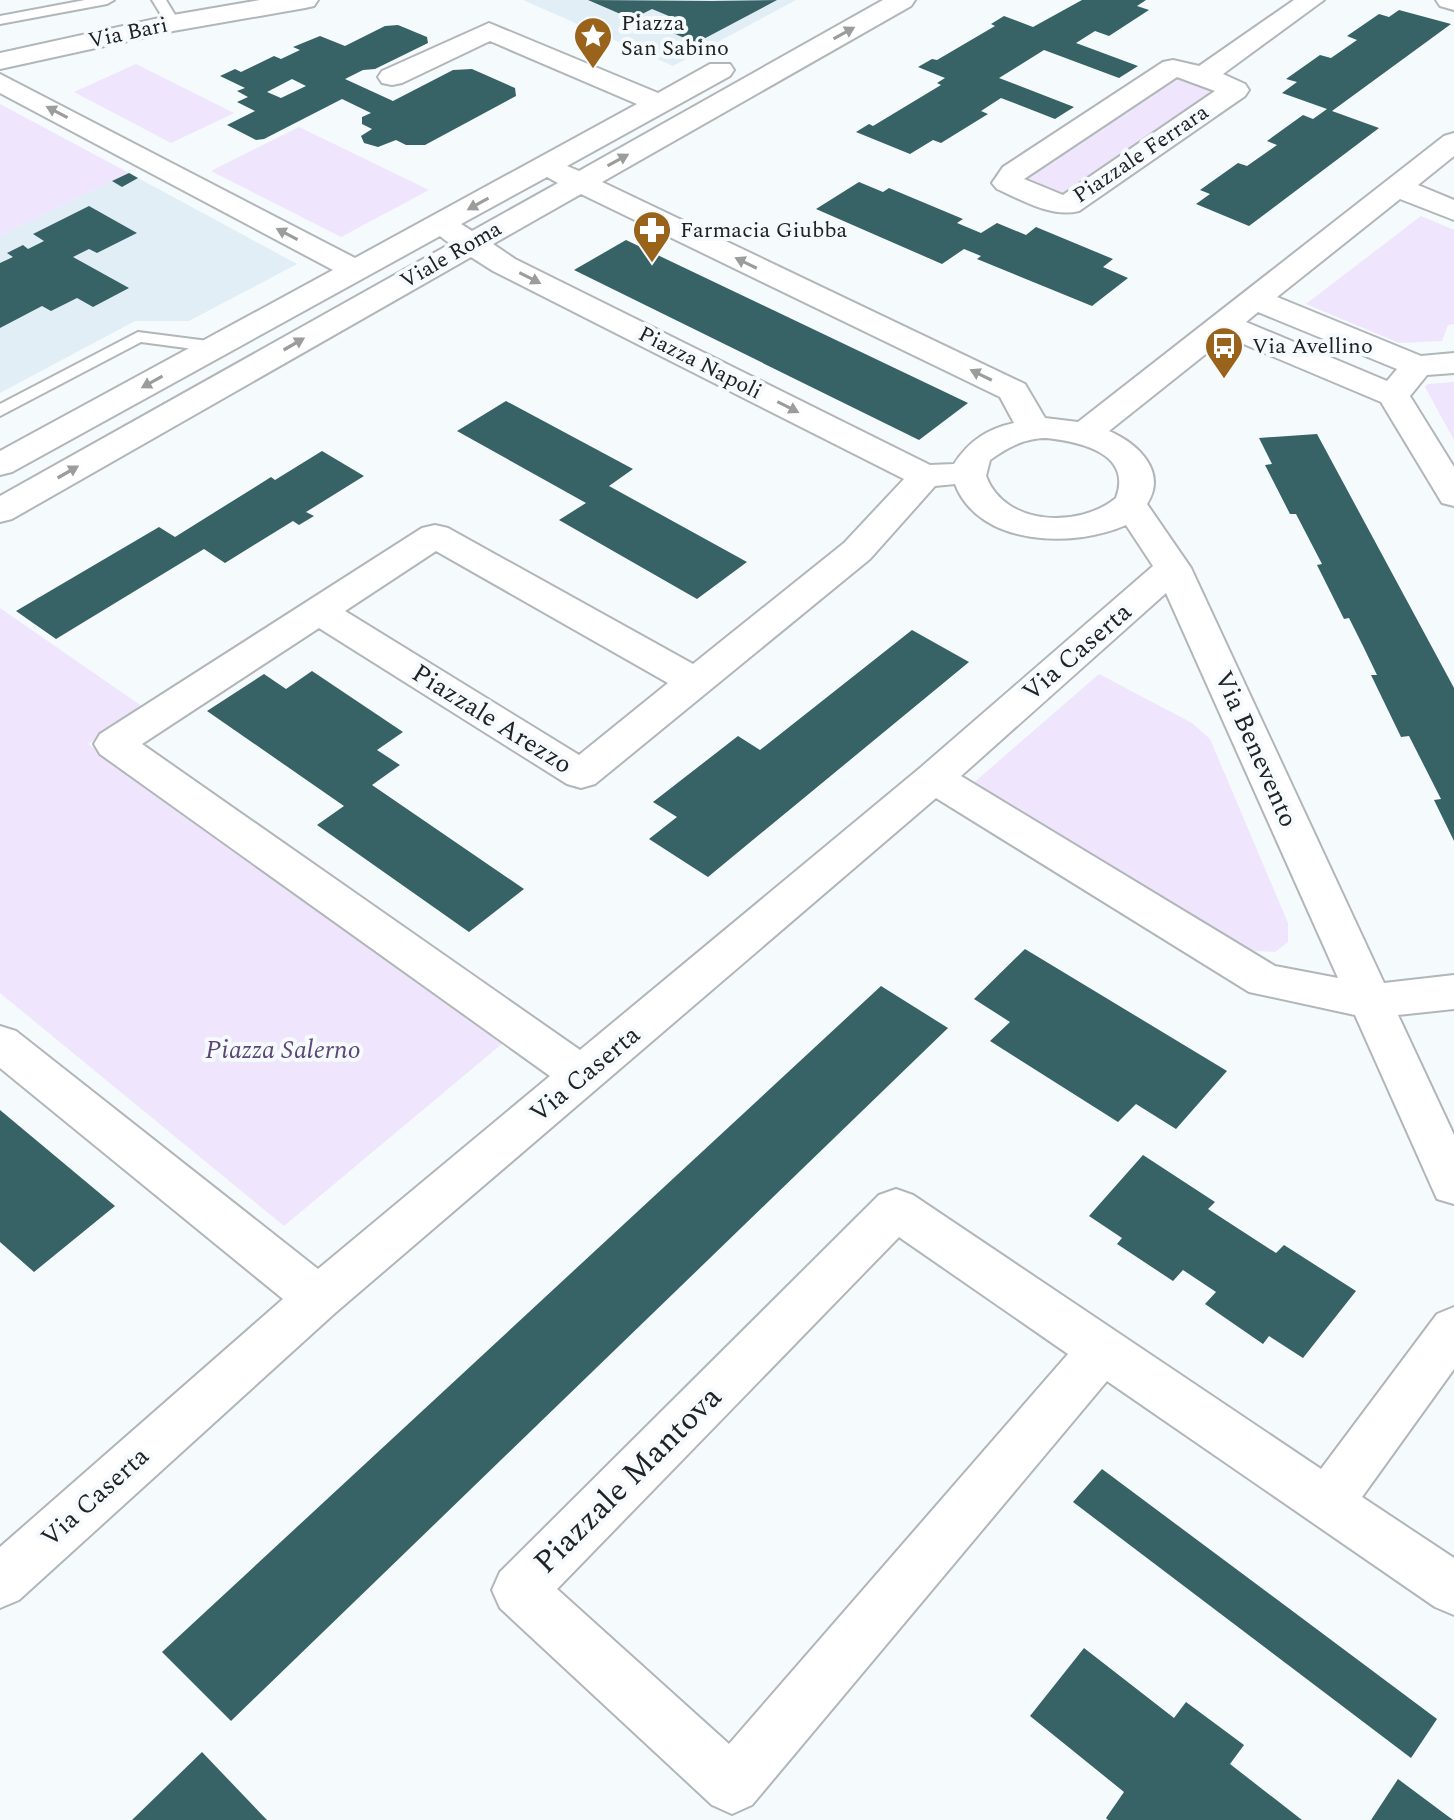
<svg xmlns="http://www.w3.org/2000/svg" width="1454" height="1820" font-family="Spectral,serif">
<style>
.built{fill:#e2eef6}
.green{fill:#efe5fc}
.building{fill:#376266;fill-rule:evenodd}
.lines{fill:none;stroke-linecap:round;stroke-linejoin:round}
.lane-casing{stroke:#b1b6b9;stroke-width:4}
.street-casing{stroke:#b1b6b9;stroke-width:4}
.lane{fill:#fff;fill-rule:evenodd}
.street{fill:#fff;fill-rule:evenodd}
.oneway{fill:#9b9c9c}
.labels{text-anchor:middle;dominant-baseline:central;stroke-width:8;stroke-linejoin:round;paint-order:stroke}
.far-poi-label{font-size:22px;fill:#202223;stroke:#f5fafd;text-anchor:start}
.far-street-label{font-size:22px;fill:#202223;stroke:#f5fafd}
.street-label{font-size:26px;fill:#202223;stroke:#f5fafd}
.park-label{font-size:26px;font-style:italic;fill:#5e4776;stroke:#f5fafd}
.near-street-label{font-size:32px;fill:#202223;stroke:#f5fafd}
</style>
<rect width="100%" height="100%" fill="#f5fafd"/>
<g class="built">
<path d="M523 0H796L673 66Z"/>
<path d="M129 173 297 264 189 321H135L0 393V236Z"/>
</g>
<g class="green">
<path d="M136 64 234 113 171 143 74 92Z"/>
<path d="M1177 77 1214 91V94L1065 195 1026 180V176Z"/>
<path d="M0 104 129 173 0 236Z"/>
<path d="M299 127 429 190 341 237 211 171Z"/>
<path d="M1421 216 1454 230V324L1448 325 1442 341 1399 343 1306 304Z"/>
<path d="M1454 382V440L1425 387 1428 384Z"/>
<path d="M0 608 143 707 88 744 503 1043 284 1226 0 993Z"/>
<path d="M1099 674 1192 723 1210 739 1288 923V942L1275 952 1254 951 970 786Z"/>
</g>
<g class="building">
<path d="M588 0 712 1 777 0 696 43 659 27 676 19 652 9 632 19Z"/>
<path d="M1082 0H1146L1137 6 1149 10 1109 36 1095 31 1076 43 1138 66 1119 78 1044 50 999 78 1074 107 1055 119 1001 98 981 111 988 114 941 143 933 140 910 154 856 132 869 124 873 126 941 85 937 83 945 78 918 67 932 59 937 60 995 26 991 24 1004 16 1033 27Z"/>
<path d="M1399 10 1451 24 1332 111 1379 128 1249 226 1196 204 1210 194 1200 190 1238 163 1247 166 1277 145 1267 141 1303 115 1313 119 1327 109 1282 93 1297 82 1286 79 1320 55 1331 58 1357 40 1347 36 1379 14 1389 17Z"/>
<path d="M398 25 427 37 428 43 375 69 363 70 345 79 393 101 453 70 472 69 515 88 516 96 425 145H406L396 140 378 147 364 143 361 136 372 129 362 124V117L371 113 342 99 264 139 256 140 227 125 255 111 237 102 248 97 237 91 245 88 220 76 235 69 241 72 274 56 281 59 300 50 293 47 320 36 345 46 385 26ZM292 79 306 86 281 98 267 92Z"/>
<path d="M129 173 138 178 122 187 112 181Z"/>
<path d="M859 182 883 192 889 188 963 219 957 223 981 233 997 223 1026 235 1036 227 1113 259 1103 267 1128 278 1092 306 977 259 981 256 964 249 942 264 816 209Z"/>
<path d="M89 206 137 233 97 253 89 249 73 257 129 288 93 307 77 298 51 311 42 306 0 328V263L13 257 7 253 23 245 28 249 44 241 33 234Z"/>
<path d="M626 240 773 310 968 403 919 440 574 270Z"/>
<path d="M506 401 633 469 609 486 747 562 697 599 559 520 586 503 457 431Z"/>
<path d="M1317 434 1454 688V841L1434 800 1441 799 1409 736 1401 737 1371 675H1377L1363 646 1349 618 1344 619 1317 565 1322 564 1296 514H1290L1265 465 1272 464 1259 438Z"/>
<path d="M322 451 364 476 306 512 314 516 299 525 293 521 225 563 204 549 56 639 16 611 159 527 175 537 271 477 275 480Z"/>
<path d="M912 630 969 662 708 877 649 839 677 817 653 802 738 736 760 750Z"/>
<path d="M312 671 403 732 377 750 400 765 372 785 524 889 469 932 317 825 344 806 207 711 264 674 286 689Z"/>
<path d="M1025 949 1227 1071 1176 1129 1136 1104 1118 1122 990 1041 1010 1022 974 999Z"/>
<path d="M881 986 948 1028 231 1721 162 1652Z"/>
<path d="M0 1110 115 1206 34 1272 0 1242Z"/>
<path d="M1143 1155 1215 1202 1208 1209 1276 1253 1284 1245 1356 1291 1303 1358 1269 1336 1263 1344 1205 1304 1216 1292 1183 1270 1173 1281 1117 1244 1122 1238 1089 1216Z"/>
<path d="M1102 1469 1437 1719 1411 1758 1073 1502Z"/>
<path d="M1084 1648 1174 1718 1186 1702 1244 1745 1230 1764 1302 1820H1108L1106 1818 1124 1792 1030 1716Z"/>
<path d="M202 1752 267 1820H132Z"/>
<path d="M1398 1779 1453 1820H1371Z"/>
</g>
<g class="lines">
<defs>
<g id="lane">
<path d="M85 0H114L107 4 0 24V16Z"/>
<path d="M152 0H166L180 23 178 26H168Z"/>
<path d="M138 332 216 342 224 347 216 352 141 342 0 416V404Z"/>
</g>
<g id="street">
<path d="M260 0H318L314 6 305 8 173 31 0 69V53L173 15Z"/>
<path d="M883 0H915L911 6 602 182 1025 384 1045 418 1078 422 1444 136 1454 133V156L1418 185 1454 200V220L1400 199 1277 297 1421 356 1454 353V373L1427 375 1410 396 1454 467V506L1442 503 1381 402 1227 337 1109 431C1137 443 1168 471 1147 504L1191 568 1384 983 1454 975V1009L1398 1015 1454 1135V1204L1437 1199 1355 1015 1249 992 936 798 335 1313 19 1600 0 1608V1547L283 1299 0 1068V1026L16 1031 318 1269 550 1076 100 754 94 744 100 734 422 528 435 525 448 528 693 664 844 543 904 479 493 271 471 257 12 519 0 522V496L450 244 440 236 12 472 0 475V451L333 270 0 93V74L355 258 637 104 490 41 402 83 392 85 382 83 378 77 382 71 489 23 658 93 710 64H730L734 70 730 76 567 166 579 171ZM547 177 558 183 472 231 461 224ZM581 194 1000 397 1014 423C987 429 969 441 954 464L930 465 515 259 493 244ZM1258 312 1397 369 1387 381 1246 322ZM1047 438C1080 442 1133 453 1116 498 1080 528 1005 527 986 476L990 460C1008 447 1025 438 1047 438ZM955 484C979 547 1075 548 1126 525L1153 566 920 768 580 1050 142 744 319 628 567 784 581 788 595 784 870 559 935 486ZM436 551 668 683 579 755 345 611ZM1166 593 1338 978 1275 966 961 776Z"/>
<path d="M1294 0H1324L1223 74 1245 84 1249 90 1245 96 1079 211C1051 218 1022 200 997 189L992 183 1003 167 1163 62 1173 60 1199 66ZM1177 77 1215 91 1063 195 1024 179Z"/>
<path d="M1436 0H1454V10L1440 6Z"/>
<path d="M896 1189 913 1195 1321 1469 1437 1314 1454 1307V1369L1362 1497 1454 1558V1615L1435 1607 1107 1381 752 1805 732 1814 712 1805 500 1608 492 1590 500 1572 879 1195ZM899 1237 1068 1354 729 1744 557 1589Z"/>
</g>
</defs>
<use href="#lane" class="lane-casing"/>
<use href="#street" class="street-casing"/>
<use href="#lane" class="lane"/>
<use href="#street" class="street"/>
</g>
<defs><path id="oneway-solid" d="M-6-.8H1V-3.2L6.5 0L1 3.2V.8H-6Z" transform="scale(2)"/></defs>
<g class="oneway">
<use href="#oneway-solid" transform="translate(844 33) rotate(-29)"/>
<use href="#oneway-solid" transform="translate(57 112) rotate(-152)"/>
<use href="#oneway-solid" transform="translate(618 160) rotate(-29)"/>
<use href="#oneway-solid" transform="translate(478 204) rotate(151)"/>
<use href="#oneway-solid" transform="translate(287 234) rotate(-152)"/>
<use href="#oneway-solid" transform="translate(746 263) rotate(-154)"/>
<use href="#oneway-solid" transform="translate(530 278) rotate(27)"/>
<use href="#oneway-solid" transform="translate(294 344) rotate(-30)"/>
<use href="#oneway-solid" transform="translate(981 375) rotate(-154)"/>
<use href="#oneway-solid" transform="translate(152 382) rotate(151)"/>
<use href="#oneway-solid" transform="translate(788 407) rotate(27)"/>
<use href="#oneway-solid" transform="translate(68 472) rotate(-30)"/>
</g>
<defs>
<symbol id="sight-pin" viewBox="-11 -11 22 30"><path d="M0 17L-7.5 6A9.5 9.5 0 1 1 7.5 6Z" fill="#9a631c" stroke="#f5fafd"/><path d="M0-6L1.8-2.2L6-1.7L2.9 1.2L3.7 5.4L0 3.3L-3.7 5.4L-2.9 1.2L-6-1.7L-1.8-2.2Z" fill="#fff"/></symbol>
<symbol id="pharmacy-pin" viewBox="-11 -11 22 30"><path d="M0 17L-7.5 6A9.5 9.5 0 1 1 7.5 6Z" fill="#9a631c" stroke="#f5fafd"/><path d="M-2-6h4v4h4v4h-4v4h-4v-4h-4v-4h4Z" fill="#fff"/></symbol>
<symbol id="bus-pin" viewBox="-11 -11 22 30"><path d="M0 17L-7.5 6A9.5 9.5 0 1 1 7.5 6Z" fill="#9a631c" stroke="#f5fafd"/><path d="M-5-6H5V4H4V6H2V4H-2V6H-4V4H-5ZM-3.5-4V0h7V-4ZM-3.5 1.2v1.5H-2V1.2ZM2 1.2v1.5H3.5V1.2Z" fill="#fff"/></symbol>
</defs>
<g fill-rule="evenodd">
<use href="#sight-pin" x="571" y="14" width="44" height="60"/>
<use href="#pharmacy-pin" x="630" y="208" width="44" height="60"/>
<use href="#bus-pin" x="1202" y="324" width="44" height="60"/>
</g>
<g class="labels">
<g class="far-poi-label">
<text x="621" y="23">Piazza<tspan x="621" dy="25">San Sabino</tspan></text>
<text x="680" y="230">Farmacia Giubba</text>
<text x="1252" y="346">Via Avellino</text>
</g>
<g class="far-street-label">
<text transform="translate(128 33) rotate(-12)">Via Bari</text>
<text transform="translate(1141 154) rotate(-34)">Piazzale Ferrara</text>
<text transform="translate(451 255) rotate(-30)">Viale Roma</text>
<text transform="translate(700 363) rotate(27)">Piazza Napoli</text>
</g>
<g class="street-label">
<text transform="translate(1077 652) rotate(-41)">Via Caserta</text>
<text transform="translate(492 719) rotate(32)">Piazzale Arezzo</text>
<text transform="translate(1256 749) rotate(66)">Via Benevento</text>
<text transform="translate(585 1074) rotate(-40)">Via Caserta</text>
<text transform="translate(95 1497) rotate(-42)">Via Caserta</text>
</g>
<g class="park-label">
<text x="283" y="1050">Piazza Salerno</text>
</g>
<g class="near-street-label">
<text transform="translate(628 1480) rotate(-45)">Piazzale Mantova</text>
</g>
</g>
</svg>
